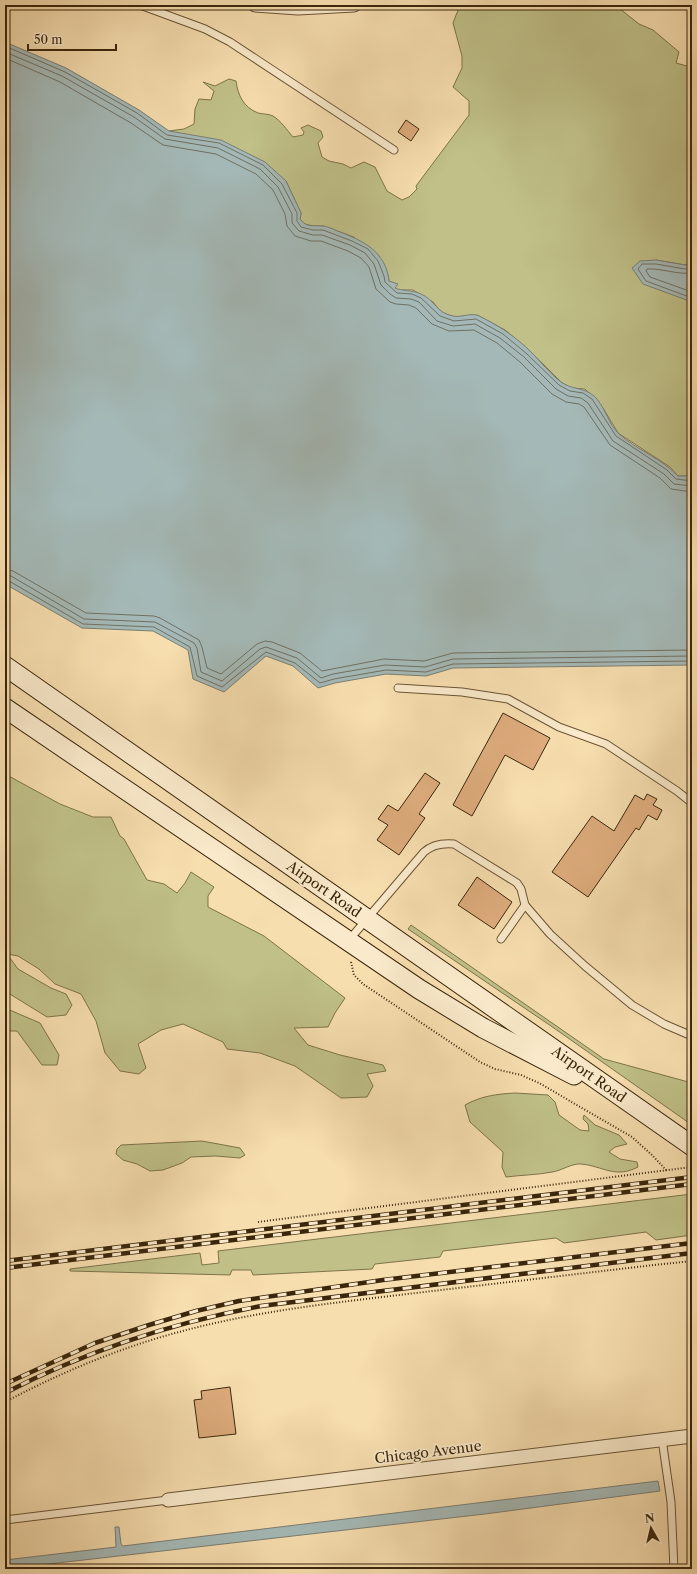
<svg xmlns="http://www.w3.org/2000/svg" width="697" height="1574" font-family="'Libre Caslon Text',serif">
<style>
.green{fill:#c0c088;stroke:#7e734a}
.water{fill:#a4b9b7;stroke:#7a7e73}
.lines{fill:none;stroke-linecap:round;stroke-linejoin:round}
.shore{stroke:#707062;stroke-width:1}
.building{fill:#deac7d;stroke:#3b260c}
.service-casing{stroke:#6a5435;stroke-width:9}
.minor-casing{stroke:#6a5435;stroke-width:15}
.secondary-casing{stroke:#3b260c;stroke-width:21}
.path{stroke:#3b260c;stroke-width:2;stroke-dasharray:1 2;stroke-linecap:butt}
.service{stroke:#faeacb;stroke-width:7}
.minor{stroke:#faeacb;stroke-width:13}
.secondary{stroke:#faeacb;stroke-width:19}
.rail-casing{stroke:#3b260c;stroke-width:4.5}
.rail{stroke:#faeacb;stroke-width:3;stroke-dasharray:9;stroke-linecap:butt}
.labels{text-anchor:middle;dominant-baseline:central;stroke-width:3.5;stroke-linejoin:round;paint-order:stroke}
.street-label{font-size:14px;fill:#3b260c;stroke:#faeacb}
</style>
<rect width="100%" height="100%" fill="#f7deaf"/>
<filter id="stains"><feTurbulence type="fractalNoise" baseFrequency=".005" numOctaves="4"/><feColorMatrix values="0 0 0 0 .2 0 0 0 0 .09 0 0 0 0 .02 0 0 0 .5 -.17"/></filter>
<radialGradient id="worn" r=".72"><stop offset=".6" stop-color="#630" stop-opacity="0"/><stop offset="1" stop-color="#630" stop-opacity=".3"/></radialGradient>
<g class="green">
<path d="M460 5H615L639 24 653 30 679 52 676 63 687 66 692 69V264L685 265 656 260 682 297 692 302V478L689 476H678L670 467 618 433 603 408 585 389 571 388 561 382 530 351 505 330 477 315 454 317 441 312 433 302 413 290H398L389 281 388 275 354 237 323 226H314L304 224 300 219 301 213 286 181 169 131 184 129 194 124 195 109 199 99 211 100 214 91 203 82 215 86 229 79 236 81C238 95 243 107 258 113 263 114 269 114 273 116 281 121 287 130 293 137L303 135 304 132 301 128 308 125 321 131 323 137 318 143 322 157 329 161 343 164 351 168 364 162 375 167 387 191 402 200 409 197 417 189 416 186 469 115V101L453 87 462 68V56L453 23Z"/>
<path d="M5 774 60 804 93 817H111L120 836 124 839 147 880 164 884 177 893 185 883 191 872 214 887 208 896V907L264 936 345 998 335 1013 328 1027 294 1028 308 1045 340 1055 383 1065 386 1071 367 1074 373 1086 367 1097 341 1098 295 1066 260 1053 227 1049 223 1042 183 1024 161 1030 138 1044 146 1068 139 1074 120 1071 105 1053 96 1021 81 994 55 984 39 969 18 956 7 954 18 969 51 988 66 994 72 1005 66 1015 47 1017 5 991Z"/>
<path d="M411 925 604 1059 692 1083V1125L551 1026 408 929Z"/>
<path d="M5 1008 40 1023 59 1055 57 1065H42L17 1031H5Z"/>
<path d="M515 1093 548 1095 555 1102 559 1115 580 1130 589 1131 588 1124 583 1119 584 1115 595 1125 619 1135 627 1144 615 1147 609 1152 620 1159 637 1162 638 1167C615 1179 603 1166 581 1164 572 1163 561 1171 552 1172 537 1175 521 1175 506 1177L502 1167 503 1152 470 1122 465 1105C481 1096 497 1094 515 1093Z"/>
<path d="M202 1141 240 1148 245 1155 240 1158 216 1156 191 1157 182 1163 163 1170 150 1171 137 1164 123 1160 116 1154 117 1149 121 1145Z"/>
<path d="M692 1194V1235L656 1240 646 1232 564 1243 556 1238 443 1251 440 1257 375 1264 372 1269 253 1275 251 1270H232L230 1275 70 1271V1269L200 1253 202 1265 219 1263 218 1251Z"/>
</g>
<g class="water">
<path d="M5 42 66 68 139 110 169 131 221 140 265 162 286 181 301 213 300 219C307 228 312 225 322 226 328 226 334 230 340 232 364 241 386 252 389 281L398 284 395 288C401 291 413 290 421 294 435 300 436 313 453 316 461 318 472 312 479 316 498 325 516 337 531 352 541 362 550 374 561 382 572 390 584 387 594 396 605 406 608 424 619 434 637 450 661 458 678 476H689L692 478V665L453 668 426 676 386 674 335 683 318 688 293 666 266 656 224 692 193 679 188 650 153 631 82 628 5 584Z"/>
<path d="M656 260 685 265 692 264V302L643 284 632 268 640 261Z"/>
<path d="M658 1481 660 1491 485 1514 5 1569V1560L116 1547 115 1527H119L121 1544 123 1546Z"/>
</g>
<g class="lines">
<g class="shore">
<path d="M5 46 65 72 137 113 167 135 219 143 263 165 282 184 297 213V221L301 227 313 230H323L352 241 368 249 378 261 384 276 385 282 397 293 412 294 421 298 440 316 454 321 476 319 503 334 527 354 559 385 570 391 583 393 592 399 616 436 667 470 676 479 692 481"/>
<path d="M5 52 62 76 134 117 165 139 218 148 260 169 278 187 292 214V223L299 231 313 235H322L350 245 365 253 374 264 381 285 390 294 396 298 411 299 419 302 437 321 453 326 475 324 500 338 524 357 556 389 568 396 581 398 588 403 613 441 664 474 674 484 692 486"/>
<path d="M5 58 60 82 131 123 163 145 216 154 256 174 273 190 285 214 287 226 295 236 311 241H321L348 251 361 258 369 267 376 289 390 302 396 304 409 305 416 308 432 324 449 331 474 330 497 343 520 362 552 394 566 402 579 404 584 407 610 445 660 478 671 489 692 492"/>
<path d="M692 268 685 269 656 264H642L638 269 646 281 692 298"/>
<path d="M692 273C677 275 662 268 647 269L646 271 650 277 692 292"/>
<path d="M5 569 13 571 86 613 154 616 160 618 199 640 202 647 207 668 221 674 257 644 265 641 272 642 300 653 322 671 384 659 424 661 453 653 692 650"/>
<path d="M5 575 11 576 84 619 155 622 194 643 197 648 201 672 222 681 260 649 266 647 297 658 321 678 333 674 385 665 425 667 453 659 692 656"/>
<path d="M5 580 9 581 83 624 154 627 190 647 197 676 222 687 266 652 295 663 320 683 334 679 386 670 426 672 453 664 692 661"/>
</g>
</g>
<g class="building">
<path d="M406 120 419 129 411 141 398 132Z"/>
<path d="M503 713 550 738 533 770 505 755 472 816 453 805Z"/>
<path d="M425 773 440 783 419 814 425 818 399 855 377 840 388 825 378 819 388 805 398 811Z"/>
<path d="M647 794 657 799 653 805 662 810 657 820 648 815 639 830 636 828 588 897 552 872 592 816 614 831 635 795 644 800Z"/>
<path d="M477 877 512 902 494 929 458 905Z"/>
<path d="M230 1387 236 1434 199 1438 194 1400 202 1399 201 1391Z"/>
</g>
<g class="lines">
<defs>
<g id="service">
<path d="M140 5 205 29 230 42 394 150"/>
<path d="M398 688 462 692 508 699 559 727 606 744 677 791 692 803"/>
<path d="M525 905 550 934 585 966 632 1005 664 1024 692 1036"/>
<path d="M349 940 424 852C433 844 443 843 454 844L517 883 521 889 525 905 501 939"/>
<path d="M662 1439 671 1502 674 1569"/>
<path d="M5 1520 168 1500"/>
</g>
<g id="minor">
<path d="M255 5 298 8 354 5"/>
<path d="M168 1500 692 1436"/>
</g>
<g id="secondary">
<path d="M5 666 692 1146"/>
<path d="M5 708 419 989 483 1028 574 1075"/>
</g>
</defs>
<use href="#service" class="service-casing"/>
<use href="#minor" class="minor-casing"/>
<use href="#secondary" class="secondary-casing"/>
<g class="path">
<path d="M690 5 692 7"/>
<path d="M351 962 354 975 363 984 480 1062 495 1069 521 1075 539 1083 632 1137 652 1155 667 1171"/>
<path d="M258 1222 692 1167"/>
<path d="M5 1402C60 1373 119 1348 179 1332 259 1310 342 1302 424 1292 501 1283 577 1274 654 1265L692 1261"/>
</g>
<use href="#service" class="service"/>
<use href="#minor" class="minor"/>
<use href="#secondary" class="secondary"/>
<defs>
<g id="rail">
<path d="M5 1261 692 1177"/>
<path d="M5 1268 692 1184"/>
<path d="M5 1384 95 1343 149 1325 196 1311 239 1301 383 1280 692 1243"/>
<path d="M5 1393C86 1351 172 1323 261 1306L692 1253"/>
</g>
</defs>
<use href="#rail" class="rail-casing"/>
<use href="#rail" class="rail"/>
</g>
<g class="labels">
<g class="street-label">
<text transform="translate(324 889) rotate(35)">Airport Road</text>
<text transform="translate(589 1074) rotate(35)">Airport Road</text>
<text transform="translate(428 1452) rotate(-7)">Chicago Avenue</text>
</g>
</g>
<rect width="697" height="1574" fill="none" stroke="#f7deaf" stroke-width="20"/>
<rect x="6" y="6" width="685" height="1562" fill="none" stroke="#3b260c" stroke-width="2"/>
<rect x="10" y="10" width="677" height="1554" fill="none" stroke="#3b260c"/>
<g transform="translate(651 1528) rotate(352)" stroke="#faeacb" stroke-width="3" paint-order="stroke">
<path d="M0-3L7 15L0 10L-7 15Z" fill="#3b260c"/>
<text y="-6" font-size="11" font-weight="bold" text-anchor="middle" fill="#3b260c">N</text>
</g>
<path d="M28 44v6h88v-6" fill="none" stroke="#3b260c" stroke-width="2"/>
<text x="34" y="44" font-size="12" fill="#3b260c" stroke="#faeacb" stroke-width="3" paint-order="stroke">50 m</text>
<rect width="100%" height="100%" filter="url(#stains)"/>
<rect width="100%" height="100%" fill="url(#worn)"/>
</svg>
